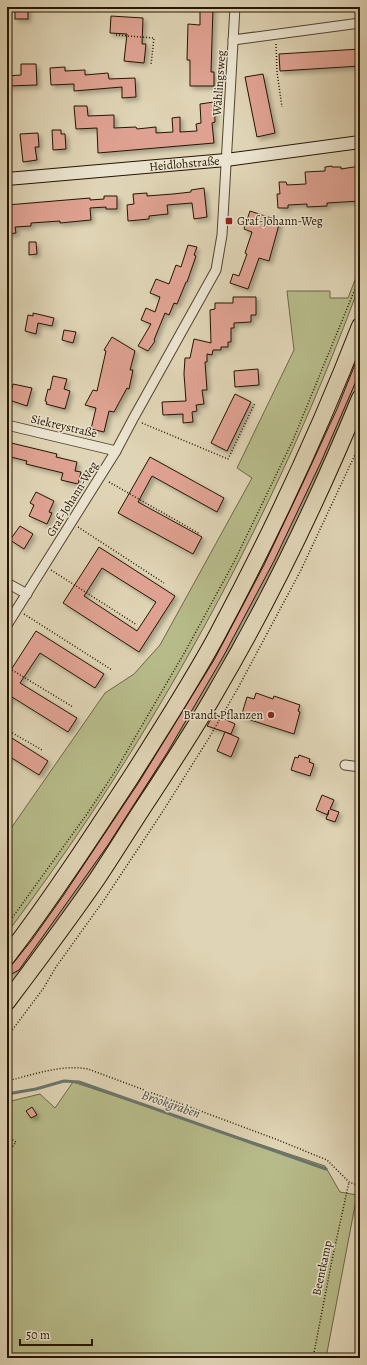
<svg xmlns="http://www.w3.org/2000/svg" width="367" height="1365" font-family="Alegreya,serif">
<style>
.green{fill:#b7bb8a;stroke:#6e6846}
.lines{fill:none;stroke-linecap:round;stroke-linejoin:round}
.stream{stroke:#69766d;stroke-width:3}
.building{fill:#dfa292;stroke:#261501;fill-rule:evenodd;filter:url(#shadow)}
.minor-casing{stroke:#54452e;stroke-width:11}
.secondary-casing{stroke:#261501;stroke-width:14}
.motorway-casing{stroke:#261501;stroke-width:18}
.path{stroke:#261501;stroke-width:1.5;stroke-dasharray:1 2;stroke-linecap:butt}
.minor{stroke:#eae3cf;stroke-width:9}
.secondary{stroke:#eae3cf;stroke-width:12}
.motorway{stroke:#dfd4b5;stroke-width:16}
.poi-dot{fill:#8f2418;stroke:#eae3cf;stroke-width:1.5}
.labels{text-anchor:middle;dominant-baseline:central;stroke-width:3;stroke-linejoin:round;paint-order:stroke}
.street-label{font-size:12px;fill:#261501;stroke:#eae3cf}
.poi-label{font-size:12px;fill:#261501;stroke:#eae3cf;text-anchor:start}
.water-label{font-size:13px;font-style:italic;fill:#4d4e40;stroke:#eae3cf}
</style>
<defs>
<filter id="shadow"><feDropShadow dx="3" dy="3" stdDeviation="2" flood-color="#0004"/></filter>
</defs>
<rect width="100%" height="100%" fill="#dfd4b5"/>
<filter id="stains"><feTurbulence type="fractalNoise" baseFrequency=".005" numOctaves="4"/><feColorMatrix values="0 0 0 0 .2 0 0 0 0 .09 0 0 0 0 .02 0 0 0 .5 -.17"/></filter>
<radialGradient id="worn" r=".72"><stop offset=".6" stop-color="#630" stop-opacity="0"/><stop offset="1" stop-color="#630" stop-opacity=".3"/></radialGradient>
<g class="green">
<path d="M360 267V284C275 515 155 736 7 933V834L105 693 134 674 160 645 252 478 237 468 294 350 287 291H330V298H348Z"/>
<path d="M73 1082 325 1166 340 1192 357 1195 326 1358H7V1102L40 1094 55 1108Z"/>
</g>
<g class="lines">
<path class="stream" d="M7 1094 36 1089 64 1081 79 1082 326 1169"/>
</g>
<g class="building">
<rect x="15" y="7" width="13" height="12"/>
<path d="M200 7H213L211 72H214V86H190V60H187L188 24 200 25Z"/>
<path d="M111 16 143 18 142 44H146L144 63 124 61 127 34 110 33Z"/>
<path d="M360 49V66L280 71 279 54Z"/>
<path d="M21 64H36L37 85 7 86V76L21 75Z"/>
<path d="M65 67V71L85 70V75L108 73 109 79 135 78 136 97 122 98V87L74 91V84L51 85 50 68Z"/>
<path d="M263 74 275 133 257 137 245 77Z"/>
<path d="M214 102 215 122 212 123 214 143 98 153 97 128 76 129 74 106H87L88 116 114 115V128L136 127 137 129 156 127V133L173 132 172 118 180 117V132L197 131 196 124 201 123 200 104Z"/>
<path d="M52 130H61V134H65L66 149 53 150Z"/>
<path d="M38 133 39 147H35L37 160 23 162 20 134Z"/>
<path d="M332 166V167H341V169L360 166V201L327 203V206L307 207V204L288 205V208H278L277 194H280L279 182H286L287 185 306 184 305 172 325 171V167Z"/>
<path d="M204 188 207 217 194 219 192 203 167 205 168 214 149 216V219L128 221 127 205 134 204 133 194 147 193V196L173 194 191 192V190Z"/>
<path d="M104 196H117V209H106V207L90 208 91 220 60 223V221L31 223V226L15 227 16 233 7 234V205L90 198V200L104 199Z"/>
<path d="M250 211 280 221 269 261 259 258 248 289 230 283 233 274 239 276 247 254 245 253 252 232 244 229Z"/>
<path d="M29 242H36L37 254 29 255Z"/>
<path d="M188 245 197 247 194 255 196 256 187 282H186L177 304 174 303 169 315 165 313 154 340 155 341 148 351 138 346 151 324 141 320 146 308 155 312 160 297 150 293 156 279 169 284 176 265 181 267Z"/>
<path d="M233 297H256V315H251V322L234 323V328H231V342H228V347H221V350H213L212 355 207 354V362H205L207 390H202L204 404 196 405 197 411 192 412 193 422 183 423V414L163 415 162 402 186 401 184 374 185 358H190L194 339 211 343 210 310 215 309V303H233Z"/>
<path d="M33 313 54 318 52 326 38 323 36 334 25 331 28 315 33 316Z"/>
<path d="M64 330 76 332 73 343 62 340Z"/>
<path d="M112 337 135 351 130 370H133L129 389 127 388 114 412 109 411 104 432 91 429 96 408 85 405 93 390 97 391 106 351 104 350Z"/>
<path d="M360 352V372L321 462 274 561 223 657 167 753 108 845 19 970 8 976 10 967 31 941 63 896 139 782 214 660 264 565 301 487 337 409Z"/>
<path d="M258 369 259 385 235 387 234 371Z"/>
<path d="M53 376 67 379 64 389 70 391 65 409 46 404 47 402 45 401 48 389 50 390Z"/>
<path d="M13 384 32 388 27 406 9 400Z"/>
<path d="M235 394 251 402 227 451 211 443Z"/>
<path d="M7 442 57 454 56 457 77 462 75 471 81 472 78 484 61 480 63 473 26 464 27 461 7 456Z"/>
<path d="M150 457 224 498 217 512 152 476 138 502 202 537 193 554 118 513Z"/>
<path d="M36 492 54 501 49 512 52 513 47 524 29 516 34 505 30 503Z"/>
<path d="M20 526 33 534 24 549 10 540Z"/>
<path d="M99 547 175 596 139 652 63 603ZM102 568 156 602 137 631 84 596Z"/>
<path d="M36 631 104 674 95 688 40 653 20 683 77 718 68 732 12 697 7 705V676Z"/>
<path d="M256 693 273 699 274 696 300 705 298 711 300 712 294 734 241 717 247 697 254 699Z"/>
<path d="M214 714 235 724 231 734 207 726Z"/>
<path d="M225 732 239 738 231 757 217 751Z"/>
<path d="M7 735 48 761 39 775 7 755Z"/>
<path d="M299 755 310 759 309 762 314 764 310 776 291 770 295 757 298 758Z"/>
<path d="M322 795 334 800 330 809 339 812 335 822 326 819 329 810 328 815 316 810Z"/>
<path d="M32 1107 37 1115 31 1118 26 1111Z"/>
</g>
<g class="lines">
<defs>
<g id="minor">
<path d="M233 40 360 23"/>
<path d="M7 425 116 451"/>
<path d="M7 583 27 594"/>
<path d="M7 625 116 451 133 419 216 270 222 235 235 7"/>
<path d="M345 765 360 767"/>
</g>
<g id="secondary">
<path id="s1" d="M7 179 226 160 360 142"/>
</g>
<g id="motorway">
<path d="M7 957C51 899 91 838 131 777 160 731 190 685 216 637 270 536 319 432 360 326"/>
<path d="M7 1002C38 961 68 921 97 879 115 852 132 824 150 797 172 763 194 730 214 695 270 600 318 500 360 398"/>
</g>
</defs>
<use href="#minor" class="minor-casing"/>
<use href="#secondary" class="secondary-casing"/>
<use href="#motorway" class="motorway-casing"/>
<g class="path">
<path d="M116 35 154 38 151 65"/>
<path d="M276 44 277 72 282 107"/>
<path d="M142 423 228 459 255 403"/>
<path d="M109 482 200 534"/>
<path d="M78 527 164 583"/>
<path d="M51 570 137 625"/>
<path d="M24 614 112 670"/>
<path d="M7 667 73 707"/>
<path d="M7 730 42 750"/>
<path d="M7 925 87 814 116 770 186 650 234 562 293 440 360 277"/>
<path d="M7 1037 43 989 56 967 104 900 163 811 209 738 238 688 301 570 360 444"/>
<path d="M7 1081C33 1075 61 1064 88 1069L278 1140 327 1160 349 1182 360 1186"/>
<path d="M7 1137 16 1142 7 1154"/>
<path d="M7 1200 10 1201 7 1211"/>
<path d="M313 1358 332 1260 349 1182"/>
</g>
<use href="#minor" class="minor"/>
<use href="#secondary" class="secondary"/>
<use href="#motorway" class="motorway"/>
</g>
<g class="poi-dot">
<rect x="225" y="217" width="8" height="8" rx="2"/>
<circle cx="271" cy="715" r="4"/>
</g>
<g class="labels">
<g class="street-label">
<text transform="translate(219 83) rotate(-86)">Wählingsweg</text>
<text stroke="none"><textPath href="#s1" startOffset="178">Heidlohstraße</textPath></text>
<text transform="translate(64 426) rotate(13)">Siekreystraße</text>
<text transform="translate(72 499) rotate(-58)">Graf-Johann-Weg</text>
<text transform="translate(322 1268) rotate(-78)">Beentkamp</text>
</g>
<g class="poi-label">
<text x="237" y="221">Graf-Johann-Weg</text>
<text x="263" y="715" text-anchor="end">Brandt Pflanzen</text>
</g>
<g class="water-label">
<text transform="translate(171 1104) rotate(19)">Brookgraben</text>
</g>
</g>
<rect width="367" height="1365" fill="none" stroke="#dfd4b5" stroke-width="24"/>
<rect x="8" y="8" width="351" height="1349" fill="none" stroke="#261501" stroke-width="2"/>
<rect x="12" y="12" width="343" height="1341" fill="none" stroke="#261501"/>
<path d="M20 1339v6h72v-6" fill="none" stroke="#261501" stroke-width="2"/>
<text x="26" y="1339" font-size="12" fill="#261501" stroke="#eae3cf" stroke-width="3" paint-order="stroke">50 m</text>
<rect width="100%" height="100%" filter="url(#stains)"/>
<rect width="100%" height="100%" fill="url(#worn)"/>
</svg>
